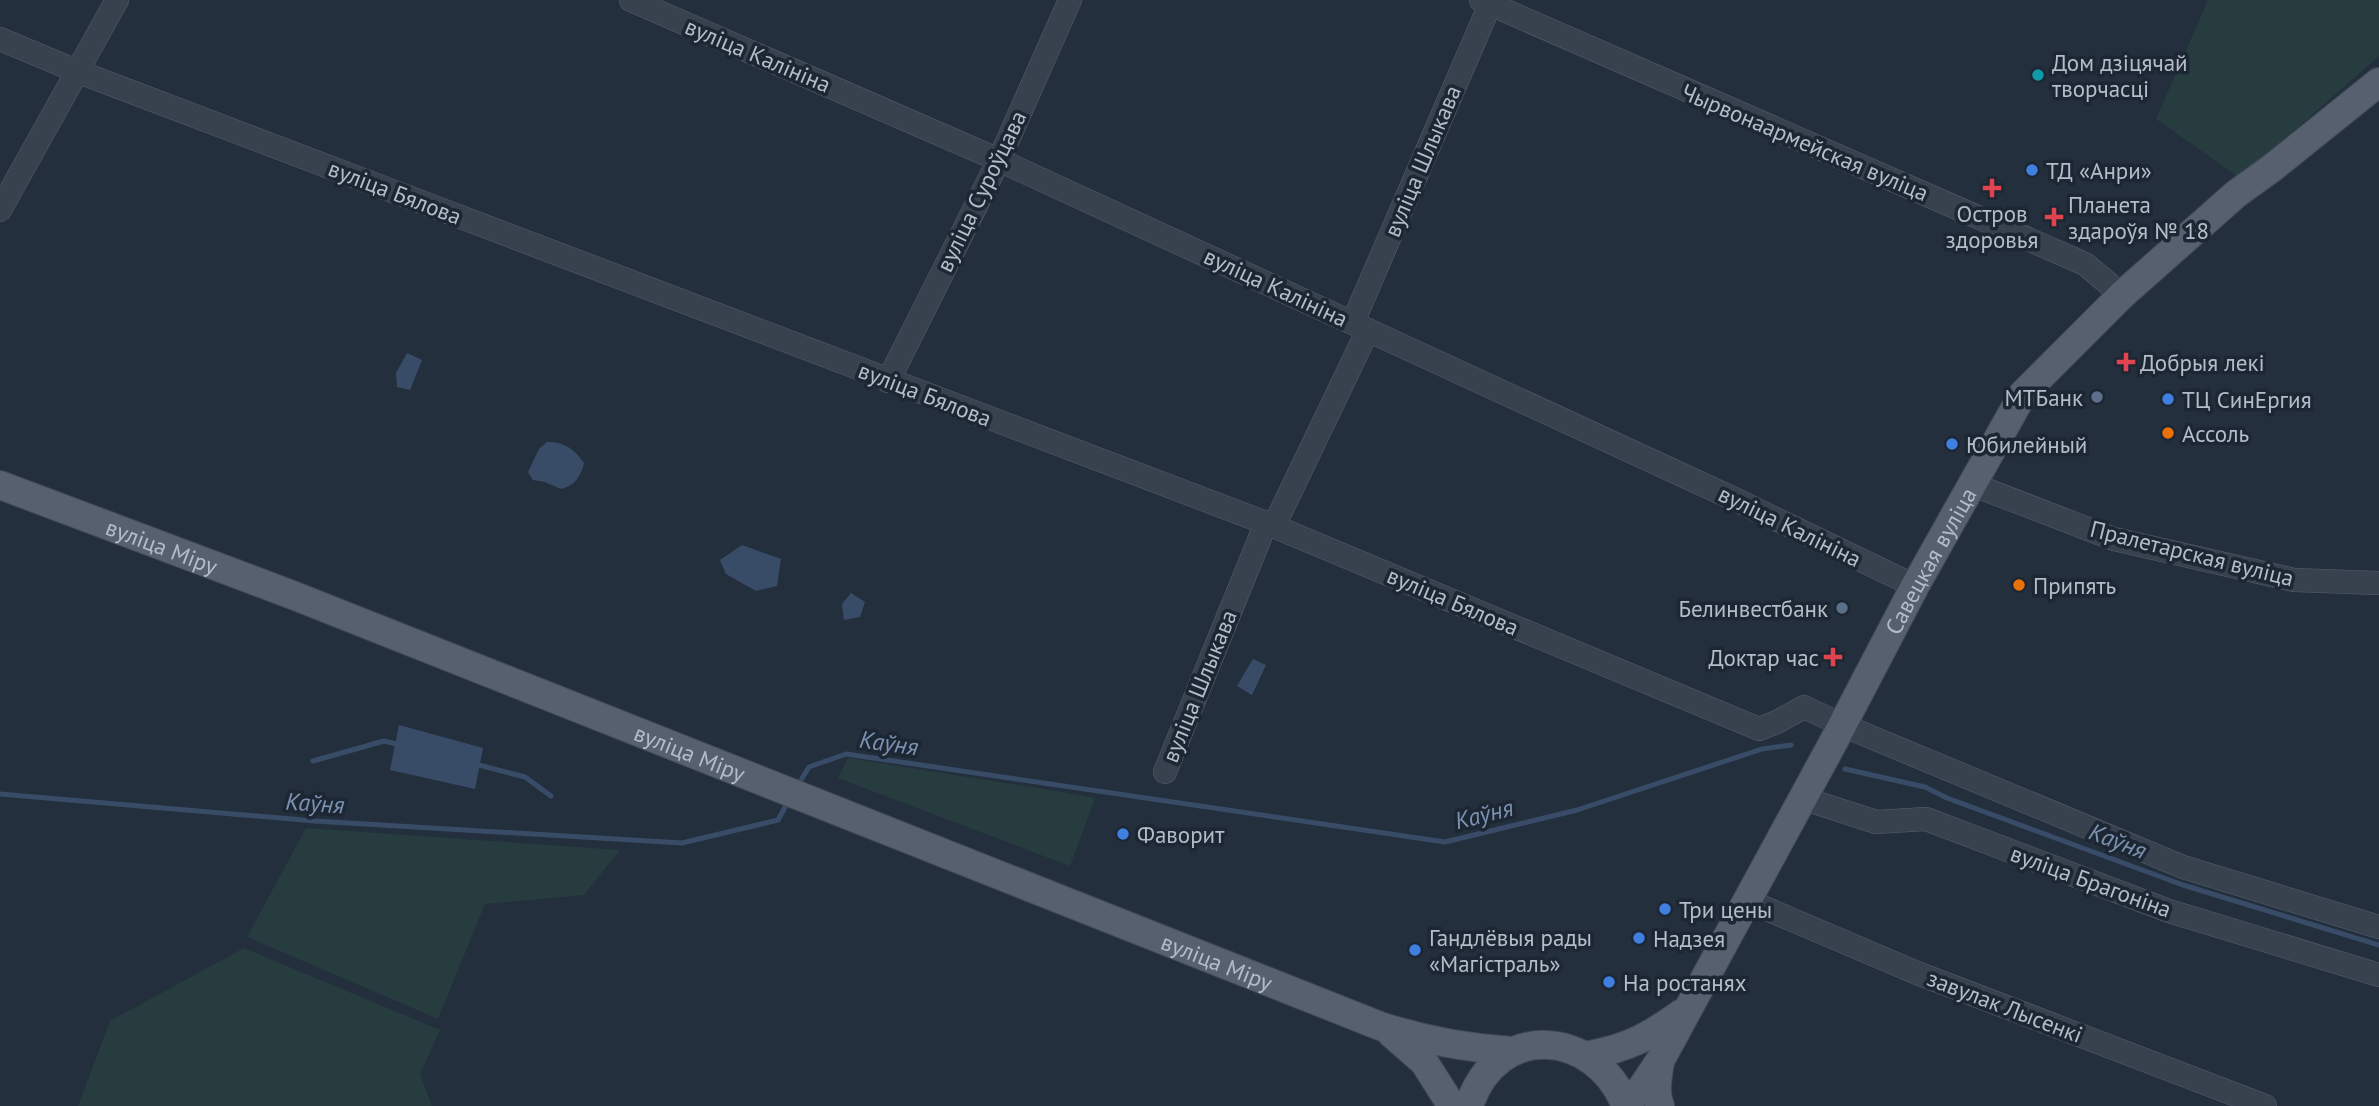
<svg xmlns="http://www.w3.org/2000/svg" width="2379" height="1106" font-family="'PT Sans',sans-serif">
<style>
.green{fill:#263c3f}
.water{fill:#394c67}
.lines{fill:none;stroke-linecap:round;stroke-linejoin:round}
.stream{stroke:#394c67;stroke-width:5}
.minor-casing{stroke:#565f6c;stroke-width:24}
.major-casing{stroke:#414a57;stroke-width:30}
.minor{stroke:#38414e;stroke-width:23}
.major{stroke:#56606e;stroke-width:28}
.culture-dot{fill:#0f9aa8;stroke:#1d2633;stroke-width:2.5}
.shop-dot{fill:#3f7fe0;stroke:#1d2633;stroke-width:2.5}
.health-dot{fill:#e0444e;stroke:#1d2633;stroke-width:2.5}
.service-dot{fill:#5c6f8a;stroke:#1d2633;stroke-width:2.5}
.food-dot{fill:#e8710a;stroke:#1d2633;stroke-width:2.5}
.labels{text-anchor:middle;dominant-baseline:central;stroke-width:7;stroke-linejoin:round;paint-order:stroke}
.street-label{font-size:23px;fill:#b4bcc9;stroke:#1d2633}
.poi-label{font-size:23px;fill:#b4bcc9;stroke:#1d2633;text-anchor:start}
.water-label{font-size:24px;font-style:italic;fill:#7c92b1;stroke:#1d2633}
</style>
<rect width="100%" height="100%" fill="#242f3e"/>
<g class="green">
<path d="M2208 0H2379V56L2240 178 2156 119Z"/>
<path d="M848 758 1063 792 1095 798 1070 866 838 778Z"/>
<path d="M306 828 620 850 584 895 485 904 438 1019 247 937Z"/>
<path d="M244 948 440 1030 420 1074 432 1106H78L110 1021Z"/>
</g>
<g class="water">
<path d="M407 353 422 360 410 390 397 387 396 373Z"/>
<path d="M547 442C565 442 574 449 584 463 581 477 574 486 561 489L545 482 533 480 528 472 539 449Z"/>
<path d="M742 545 781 559 777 586 756 591 726 574 720 560Z"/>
<path d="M851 593 865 602 860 617 844 620 842 604Z"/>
<path d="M1253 659 1266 665 1252 695 1237 686Z"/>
<path d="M399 725 483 748 475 789 390 770Z"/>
</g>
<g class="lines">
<g class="stream">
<path d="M313 761 384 741 401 745"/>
<path d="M475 764 525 777 551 796"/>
<path d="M1845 769 1925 787 1947 798 2183 885 2379 945"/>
<path d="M798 785 809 767 846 754 1445 842 1577 810 1762 749 1791 745"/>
<path d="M0 794 315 821 682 843 778 820 789 800"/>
</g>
<defs>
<g id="minor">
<path d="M631 0 999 160 1732 498 1915 586"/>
<path d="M1481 0 2085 264 2122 295"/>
<path d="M0 39 79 72 1266 523 1759 729 1777 722 1804 707 1842 725 2183 867 2379 927"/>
<path d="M0 210 117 0"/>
<path d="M1353 322 1492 0"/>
<path d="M888 381 999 160 1070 0"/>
<path d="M1971 484 2114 539 2294 580 2379 583"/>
<path d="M1274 526 1368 330"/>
<path d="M1165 772 1266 523"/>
<path d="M1802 798 1876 822 1926 819 2169 911 2379 975"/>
<path d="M1748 901 1917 973 2265 1106"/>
</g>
<g id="major">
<path id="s1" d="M0 485 295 596 1380 1026C1423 1040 1466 1048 1512 1051"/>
<path d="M1391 1033 1424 1062 1452 1106"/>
<path d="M1585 1056C1628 1048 1647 1038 1682 1013"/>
<path d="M1660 1061C1658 1076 1654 1092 1660 1106"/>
<path id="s2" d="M1625 1105 1641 1089 1661 1059 1835 739 1915 586 2023 394 2122 295 2236 194 2272 168 2379 82"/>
<path d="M1469 1106C1496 1021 1595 1028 1626 1106"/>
</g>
</defs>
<use href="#minor" class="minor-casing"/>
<use href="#major" class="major-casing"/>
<use href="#minor" class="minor"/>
<use href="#major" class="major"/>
</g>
<circle class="culture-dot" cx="2038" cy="75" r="7"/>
<g class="shop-dot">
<circle cx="2032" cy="170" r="7"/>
<circle cx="2168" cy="399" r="7"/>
<circle cx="1952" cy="444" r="7"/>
<circle cx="1123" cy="834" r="7"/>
<circle cx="1665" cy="909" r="7"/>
<circle cx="1639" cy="938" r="7"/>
<circle cx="1415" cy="950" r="7"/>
<circle cx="1609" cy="982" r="7"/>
</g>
<g class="health-dot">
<path d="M1988.5 177.5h7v7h7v7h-7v7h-7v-7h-7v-7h7z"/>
<path d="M2050.5 206.5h7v7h7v7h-7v7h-7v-7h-7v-7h7z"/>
<path d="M2122.5 351.5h7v7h7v7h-7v7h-7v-7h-7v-7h7z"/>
<path d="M1829.5 646.5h7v7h7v7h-7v7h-7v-7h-7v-7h7z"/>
</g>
<g class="service-dot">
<circle cx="2097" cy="397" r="7"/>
<circle cx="1842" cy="608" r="7"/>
</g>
<g class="food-dot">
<circle cx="2168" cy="433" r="7"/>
<circle cx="2019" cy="585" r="7"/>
</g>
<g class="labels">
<g class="street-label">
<text transform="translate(758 55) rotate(23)">вуліца Калініна</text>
<text transform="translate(1805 142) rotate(23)">Чырвонаармейская вуліца</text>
<text transform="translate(1422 161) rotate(-67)">вуліца Шлыкава</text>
<text transform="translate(981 191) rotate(-64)">вуліца Суроўцава</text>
<text transform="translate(395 192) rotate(21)">вуліца Бялова</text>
<text transform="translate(1276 287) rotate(25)">вуліца Калініна</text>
<text transform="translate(925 394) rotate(21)">вуліца Бялова</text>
<text transform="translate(1790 526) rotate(26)">вуліца Калініна</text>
<text stroke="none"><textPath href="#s1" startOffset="173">вуліца Міру</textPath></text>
<text transform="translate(2192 553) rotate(14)">Пралетарская вуліца</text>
<text stroke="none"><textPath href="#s2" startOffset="625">Савецкая вуліца</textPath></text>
<text transform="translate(1453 601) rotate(23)">вуліца Бялова</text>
<text transform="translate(1199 686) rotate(-68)">вуліца Шлыкава</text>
<text stroke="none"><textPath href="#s1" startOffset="740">вуліца Міру</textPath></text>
<text transform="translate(2091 881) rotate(20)">вуліца Брагоніна</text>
<text stroke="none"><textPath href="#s1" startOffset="1307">вуліца Міру</textPath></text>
<text transform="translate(2005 1006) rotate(21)">завулак Лысенкі</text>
</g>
<g class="poi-label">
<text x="2052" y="62">Дом дзіцячай<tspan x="2052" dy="26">творчасці</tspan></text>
<text x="2046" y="170">ТД «Анри»</text>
<text x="2068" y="204">Планета<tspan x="2068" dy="26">здароўя № 18</tspan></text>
<text x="1992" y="213" text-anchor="middle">Остров<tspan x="1992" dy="26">здоровья</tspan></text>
<text x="2140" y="362">Добрыя лекі</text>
<text x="2083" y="397" text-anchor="end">МТБанк</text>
<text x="2182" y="399">ТЦ СинЕргия</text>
<text x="2182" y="433">Ассоль</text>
<text x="1966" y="444">Юбилейный</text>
<text x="2033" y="585">Припять</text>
<text x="1828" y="608" text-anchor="end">Белинвестбанк</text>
<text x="1819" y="657" text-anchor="end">Доктар час</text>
<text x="1137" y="834">Фаворит</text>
<text x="1679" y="909">Три цены</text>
<text x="1429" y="937">Гандлёвыя рады<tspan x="1429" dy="26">«Магістраль»</tspan></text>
<text x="1653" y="938">Надзея</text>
<text x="1623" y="982">На ростанях</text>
</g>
<g class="water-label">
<text transform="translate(889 743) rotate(8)">Каўня</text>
<text transform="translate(315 803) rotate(4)">Каўня</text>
<text transform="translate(1484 814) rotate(-14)">Каўня</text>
<text transform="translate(2118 841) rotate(21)">Каўня</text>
</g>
</g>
</svg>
